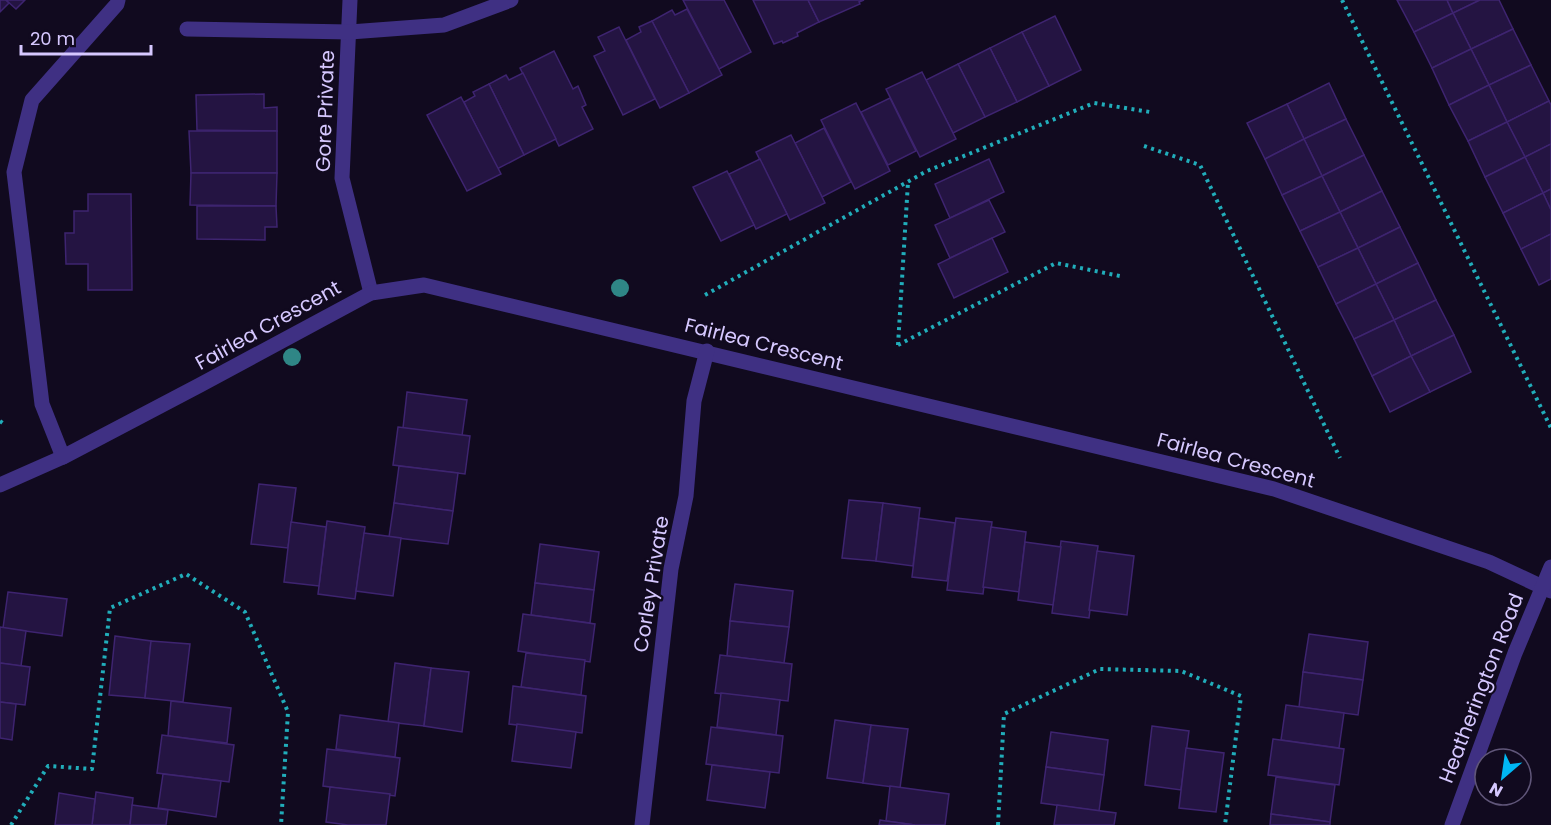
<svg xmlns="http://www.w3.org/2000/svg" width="1551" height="825" font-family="Poppins,sans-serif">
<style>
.building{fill:#241442;stroke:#3e2470;stroke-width:1.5}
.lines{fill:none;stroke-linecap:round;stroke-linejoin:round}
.path{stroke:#21adba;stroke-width:4;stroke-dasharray:3 4.5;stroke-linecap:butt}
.service{stroke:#3f3083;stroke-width:15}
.minor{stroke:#3f3083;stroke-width:15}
.tertiary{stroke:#3f3083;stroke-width:15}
.tree{fill:#2f8686}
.labels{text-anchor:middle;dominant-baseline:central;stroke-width:4.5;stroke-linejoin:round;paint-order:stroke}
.street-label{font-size:20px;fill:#d6c8ff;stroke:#110a1f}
</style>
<rect width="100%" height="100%" fill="#110a1f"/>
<g class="building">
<path d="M0 0H6L9 3 0 12Z"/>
<path d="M6 0H25L16 9Z"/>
<path d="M683 0H724L751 52 719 69Z"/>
<path d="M753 0H808L819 22 797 33 798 36 783 43 782 41 774 44Z"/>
<path d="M808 0H864L859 2 860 4 819 22Z"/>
<path d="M1397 0H1447L1453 13 1414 32Z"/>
<path d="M1447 0H1480L1453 13Z"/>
<path d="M1480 0H1499L1513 29 1471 49 1453 13Z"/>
<path d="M687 9 722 75 689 93 652 21 672 10 675 15Z"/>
<path d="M1453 13 1471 49 1432 68 1414 32Z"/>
<path d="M1055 16 1081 70 1049 86 1022 32Z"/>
<path d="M652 21 689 93 660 108 626 40 641 32 639 27Z"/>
<path d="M619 27 655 99 623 115 594 56 605 51 598 37Z"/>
<path d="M1513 29 1531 65 1489 85 1471 49Z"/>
<path d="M1022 32 1049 86 1017 102 990 48Z"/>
<path d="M990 48 1017 102 985 117 958 64Z"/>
<path d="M1471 49 1489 85 1449 105 1432 68Z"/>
<path d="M554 51 573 89 578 86 586 105 582 107 593 129 559 146 520 68Z"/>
<path d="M958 64 985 117 953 133 926 80Z"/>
<path d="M1531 65 1549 101 1507 122 1489 85Z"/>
<path d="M922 72 956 139 920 157 886 89Z"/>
<path d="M523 73 556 139 524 155 489 84 506 75 509 80Z"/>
<path d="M1329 83 1346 119 1304 139 1287 104Z"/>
<path d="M489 84 524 155 497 169 464 102 475 96 473 92Z"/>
<path d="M1489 85 1507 122 1468 141 1449 105Z"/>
<path d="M264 94V108L277 107V131L197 130 196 95Z"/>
<path d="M461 97 501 174 467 191 427 115Z"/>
<path d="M890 98 916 151 888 165 861 112Z"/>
<path d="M1549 101 1551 105V144L1525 157 1507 122Z"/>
<path d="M856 103 890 171 855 189 821 120Z"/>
<path d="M1287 104 1304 139 1265 159 1247 123Z"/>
<path d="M1346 119 1364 155 1322 176 1304 139Z"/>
<path d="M1507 122 1525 157 1485 177 1468 141Z"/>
<path d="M824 128 851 182 822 197 795 143Z"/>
<path d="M189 131H277V173H191Z"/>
<path d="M791 135 825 203 790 220 756 152Z"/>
<path d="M1304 139 1322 176 1282 195 1265 159Z"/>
<path d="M1551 144V189L1543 193 1525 157Z"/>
<path d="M1364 155 1382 191 1340 212 1322 176Z"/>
<path d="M1525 157 1543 193 1503 213 1485 177Z"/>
<path d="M760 159 787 214 756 229 729 174Z"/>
<path d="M989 159 1004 192 950 218 935 184Z"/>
<path d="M727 171 754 225 721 241 693 187Z"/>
<path d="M191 173H277L276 206 190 205Z"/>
<path d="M1322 176 1340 212 1300 231 1282 195Z"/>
<path d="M1551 189V210L1543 193Z"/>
<path d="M1382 191 1400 227 1358 248 1340 212Z"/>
<path d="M1543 193 1551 210V234L1521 249 1503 213Z"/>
<path d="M88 194H131L132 290H88V264H66L65 233H74V211H88Z"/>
<path d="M989 200 1005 232 950 258 935 225Z"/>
<path d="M197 206H276L277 227H265V240L197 239Z"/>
<path d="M1340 212 1358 248 1318 267 1300 231Z"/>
<path d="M1400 227 1418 263 1376 284 1358 248Z"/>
<path d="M1551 234V279L1539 285 1521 249Z"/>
<path d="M992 238 1008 272 954 298 938 264Z"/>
<path d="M1358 248 1376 284 1336 304 1318 267Z"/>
<path d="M1418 263 1436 300 1394 320 1376 284Z"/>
<path d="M1376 284 1394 320 1354 339 1336 304Z"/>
<path d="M1436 300 1454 335 1411 356 1394 320Z"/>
<path d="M1394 320 1411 356 1372 376 1354 339Z"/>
<path d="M1454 335 1471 372 1430 392 1411 356Z"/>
<path d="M1411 356 1430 392 1390 412 1372 376Z"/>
<path d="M407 392 467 400 462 436 403 428Z"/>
<path d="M398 427 470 436 465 474 393 465Z"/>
<path d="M399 466 458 473 453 511 394 503Z"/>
<path d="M259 484 296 488 288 548 251 544Z"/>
<path d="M849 500 883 503 876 561 842 558Z"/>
<path d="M394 503 453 511 448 544 389 537Z"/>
<path d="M883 503 920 508 913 566 876 561Z"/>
<path d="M919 518 955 523 947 581 912 577Z"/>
<path d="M956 518 992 522 983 594 947 590Z"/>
<path d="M327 521 365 527 355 599 318 594Z"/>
<path d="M291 522 326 527 319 586 284 582Z"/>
<path d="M991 527 1026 532 1019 592 983 587Z"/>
<path d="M364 533 401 538 393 596 356 591Z"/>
<path d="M1061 541 1098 546 1089 618 1052 613Z"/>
<path d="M1025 542 1061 547 1053 605 1018 600Z"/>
<path d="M540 544 599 552 594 590 535 583Z"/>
<path d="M1097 551 1134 556 1127 615 1089 610Z"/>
<path d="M535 583 594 590 590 623 531 615Z"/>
<path d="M735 584 793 591 789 627 730 621Z"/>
<path d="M8 592 67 599 62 636 3 628Z"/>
<path d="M523 614 595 624 590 662 518 651Z"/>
<path d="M730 621 789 627 784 663 727 656Z"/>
<path d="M0 627 26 631 21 666 0 663Z"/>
<path d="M1309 634 1368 642 1363 680 1303 672Z"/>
<path d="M115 636 151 641 145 698 109 695Z"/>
<path d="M151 641 190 644 183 702 145 698Z"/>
<path d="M526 653 585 660 581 695 521 687Z"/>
<path d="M720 655 792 664 788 701 715 693Z"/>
<path d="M0 663 30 667 25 705 0 702Z"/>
<path d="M395 663 431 668 424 726 388 722Z"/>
<path d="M431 668 469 672 462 732 424 726Z"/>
<path d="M1303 672 1363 680 1358 715 1299 707Z"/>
<path d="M513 686 586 696 582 733 509 724Z"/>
<path d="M721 693 780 700 776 735 717 727Z"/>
<path d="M171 701 231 708 227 743 168 736Z"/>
<path d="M0 702 16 704 12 740 0 738Z"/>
<path d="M1286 705 1344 713 1339 748 1281 740Z"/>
<path d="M340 715 399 723 395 757 336 749Z"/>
<path d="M835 720 871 725 863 783 827 778Z"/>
<path d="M517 724 576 732 571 768 512 761Z"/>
<path d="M871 725 908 729 900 788 863 783Z"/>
<path d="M1152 726 1189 731 1181 790 1145 785Z"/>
<path d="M711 727 783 736 779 773 706 764Z"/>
<path d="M1051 732 1108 740 1104 775 1046 767Z"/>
<path d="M162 735 234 745 229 782 157 773Z"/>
<path d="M1273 739 1344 749 1339 785 1268 775Z"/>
<path d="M1186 748 1224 753 1216 812 1179 808Z"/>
<path d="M327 749 400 758 395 796 323 786Z"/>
<path d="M712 765 770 772 765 808 707 800Z"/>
<path d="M1046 767 1104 775 1099 811 1041 803Z"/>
<path d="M163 774 221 781 216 817 158 808Z"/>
<path d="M1276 777 1335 785 1330 822 1271 814Z"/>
<path d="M890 786 949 794 945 825H915L886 821Z"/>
<path d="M330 787 390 794 386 825H348L326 822Z"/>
<path d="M96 792 133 798 130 825H92Z"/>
<path d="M59 793 95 799 92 825H55Z"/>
<path d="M132 805 168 810 166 825H130Z"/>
<path d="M1057 805 1116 813 1114 825H1054Z"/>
<path d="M1271 814 1330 822V825H1270Z"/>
<path d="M880 820 886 821 915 825H879Z"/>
</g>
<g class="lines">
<g class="path">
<path d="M1342 0 1551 428"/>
<path d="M1144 146 1200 165 1340 458"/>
<path d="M705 295 927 171 1094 103 1150 112"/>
<path d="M898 345 1056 263 1120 276"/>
<path d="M898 345 908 182"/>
<path d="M0 421 4 424"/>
<path d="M11 825 48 766 92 769 110 608 186 574 245 612 288 712 281 825"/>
<path d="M998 825 1004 714 1100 669 1181 671 1241 696 1225 825"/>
</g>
<path class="service" d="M63 457 42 404 14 172 32 100 117 4 118 0"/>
<g class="minor">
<path d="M350 0 342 178 371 293"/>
<path d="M187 29 350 32 444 25 511 0"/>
<path d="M0 485 63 457 200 385 371 293 424 285 1274 489 1489 562 1551 591"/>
<path d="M642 825 671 569 686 496 694 401 707 351"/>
</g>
<path class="tertiary" d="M1452 825 1515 653 1551 567"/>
</g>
<g class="tree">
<circle cx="620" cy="288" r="9"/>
<circle cx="292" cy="357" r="9"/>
</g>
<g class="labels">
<g class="street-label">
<text transform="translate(325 111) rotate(-88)">Gore Private</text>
<text transform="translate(268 325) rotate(-29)">Fairlea Crescent</text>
<text transform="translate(764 344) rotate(14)">Fairlea Crescent</text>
<text transform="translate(1236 460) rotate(15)">Fairlea Crescent</text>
<text transform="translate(651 584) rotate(-81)">Corley Private</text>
<text transform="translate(1481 688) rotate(-69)">Heatherington Road</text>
</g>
</g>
<g transform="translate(1503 777) rotate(209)"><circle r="28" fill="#110a1f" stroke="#605679" stroke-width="1.5"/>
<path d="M0-4.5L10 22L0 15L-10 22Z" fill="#00b7f3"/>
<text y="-9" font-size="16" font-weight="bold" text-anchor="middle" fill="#d6c8ff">N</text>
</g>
<path d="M21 45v9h130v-9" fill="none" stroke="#d6c8ff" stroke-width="3"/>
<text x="30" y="45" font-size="18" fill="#d6c8ff" stroke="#110a1f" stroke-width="4.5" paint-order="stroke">20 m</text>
</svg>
